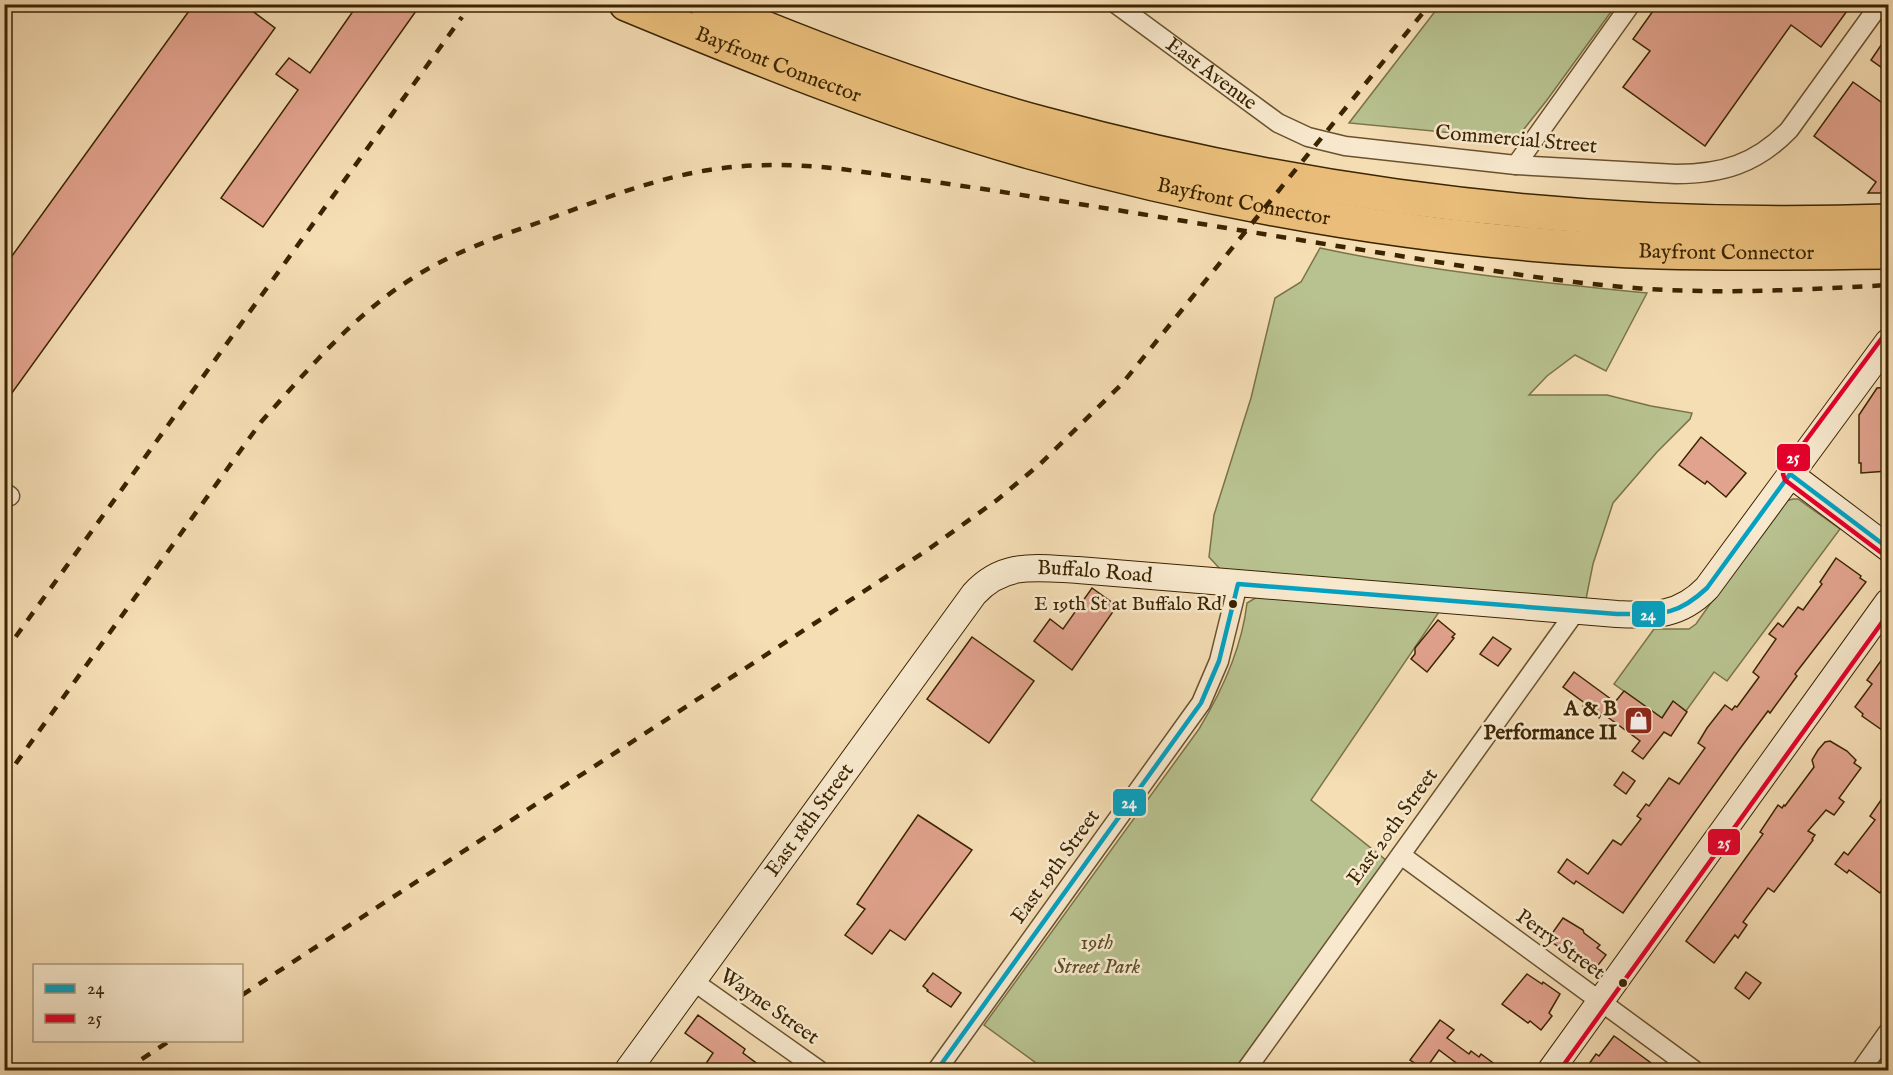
<svg xmlns="http://www.w3.org/2000/svg" width="1893" height="1075" font-family="'IM FELL English',serif">
<style>
.green{fill:#b8c290;stroke:#7a7348;stroke-width:1.5}
.building{fill:#e2a38e;stroke:#3b2401;stroke-width:1.5}
.lines{fill:none;stroke-linecap:round;stroke-linejoin:round}
.street-casing{stroke:#6a522e;stroke-width:21}
.secondary-casing{stroke:#3b2401;stroke-width:28}
.highway-casing{stroke:#3b2401;stroke-width:36}
.street{stroke:#f8e9ce;stroke-width:18}
.secondary{stroke:#f8e9ce;stroke-width:26}
.highway{stroke:#eabe7a;stroke-width:33}
.rail{stroke:#3b2401;stroke-width:4.5;stroke-dasharray:10 10;stroke-linecap:butt}
.bus-1-casing{stroke:#f8e9ce;stroke-width:9}
.bus-2-casing{stroke:#f8e9ce;stroke-width:9}
.bus-1{stroke:#03a2c4;stroke-width:4.5}
.bus-2{stroke:#e4002b;stroke-width:4.5}
.bus-dot{fill:#3b2401;stroke:#f8e9ce;stroke-width:2}
.labels{text-anchor:middle;dominant-baseline:central;stroke-width:5;stroke-linejoin:round;paint-order:stroke}
.bus-label{font-size:20px;fill:#3b2401;stroke:#f8e9ce;text-anchor:end}
.street-label{font-size:21px;fill:#3b2401;stroke:#f8e9ce}
.poi-label{font-size:21px;font-weight:bold;fill:#3b2401;stroke:#f8e9ce;text-anchor:end}
.park-label{font-size:21px;font-style:italic;fill:#5a4c25;stroke:#f8e9ce}
.line-badge{stroke:#f8e9ce;stroke-width:2}
.badge-label{font-size:16px;text-anchor:middle;font-weight:bold;fill:#fff}
</style>
<rect width="100%" height="100%" fill="#f5ddb4"/>
<filter id="stains"><feTurbulence type="fractalNoise" baseFrequency=".00333" numOctaves="4"/><feColorMatrix values="0 0 0 0 .2 0 0 0 0 .09 0 0 0 0 .02 0 0 0 .5 -.17"/></filter>
<radialGradient id="worn" r=".72"><stop offset=".6" stop-color="#630" stop-opacity="0"/><stop offset="1" stop-color="#630" stop-opacity=".3"/></radialGradient>
<g class="green">
<path d="M1440 5V4L1616 5 1547 100 1516 139 1349 123Z"/>
<path d="M1320 248C1427 271 1537 282 1647 293L1606 371 1575 355 1547 376 1529 395H1607L1651 406 1692 413 1690 419 1657 452 1613 503 1593 564 1586 599 1221 570 1209 557 1214 515 1251 398 1275 298 1301 282Z"/>
<path d="M1793 499H1798L1840 529 1727 681 1714 672 1686 711 1673 702 1662 718 1614 684 1654 629H1689L1696 624 1782 502Z"/>
<path d="M1257 597 1439 612 1311 800 1387 861 1234 1070H1030L1036 1063 984 1025 1199 729C1222 691 1242 648 1247 603Z"/>
</g>
<g class="building">
<path d="M194 4H243L275 28 4 404V267Z"/>
<path d="M358 4H421L263 227 221 198 298 90 276 74 289 58 310 73Z"/>
<path d="M1658 4H1672L1679 9 1682 4H1852L1821 47 1791 25 1705 146 1623 87 1650 51 1633 39Z"/>
<path d="M1888 35V72L1871 60Z"/>
<path d="M1853 82 1888 107V193H1868L1876 182 1814 136Z"/>
<path d="M1888 387V471L1861 473V463H1859V415L1877 388Z"/>
<path d="M1701 437 1746 473 1726 497 1707 481 1705 484 1679 465Z"/>
<path d="M1836 558 1861 576 1860 578 1866 582 1795 674 1797 676 1770 713 1768 711 1739 750 1623 913 1576 881 1574 884 1558 872 1567 859 1588 874 1613 840 1621 845 1641 819 1637 816 1646 804 1649 806 1669 778 1679 784 1705 748 1698 743 1707 728 1725 705 1732 710 1735 706 1737 707 1759 677 1753 672 1776 639 1769 634 1778 623 1783 627 1798 607 1803 610 1822 584 1820 582Z"/>
<path d="M1092 588 1117 606 1072 670 1034 641 1050 619 1063 629Z"/>
<path d="M1438 620 1455 634 1452 637 1454 638 1427 672 1411 659 1415 654V648Z"/>
<path d="M972 637 1034 681 989 743 927 699Z"/>
<path d="M1493 637 1511 649 1498 666 1480 654Z"/>
<path d="M1888 651V721L1882 730 1862 716 1863 714 1855 707 1872 684 1867 680Z"/>
<path d="M1574 672 1615 702 1624 691 1662 718 1673 701 1687 712 1671 736 1664 732 1643 759 1632 751 1640 741 1602 713 1599 718 1583 706 1586 704 1563 687Z"/>
<path d="M1830 741 1847 751 1856 760 1854 763 1861 768 1839 798 1844 802 1834 815 1826 810 1808 831 1815 835 1812 839 1813 840 1774 892 1768 888 1743 922 1747 925 1738 938 1735 935 1714 963 1686 941 1763 834 1760 832 1778 805 1782 808 1784 805 1785 806 1814 767 1812 760 1818 750 1825 742Z"/>
<path d="M1623 772 1635 781 1626 794 1614 785Z"/>
<path d="M1888 790V882L1880 893 1849 870 1847 873 1835 864 1844 852 1848 855 1875 820 1870 816Z"/>
<path d="M918 815 972 850 905 940 890 930 872 954 845 935 865 909 857 904Z"/>
<path d="M1563 918 1583 930 1584 933 1600 945 1597 948 1606 955 1595 969 1566 949 1565 951 1553 943 1556 938 1551 935Z"/>
<path d="M1746 972 1761 983 1749 999 1735 988Z"/>
<path d="M933 973 961 993 951 1007 927 991 928 990 923 986Z"/>
<path d="M1527 974 1542 984 1543 982 1560 994 1549 1013 1552 1016 1541 1030 1530 1021 1528 1023 1502 1004Z"/>
<path d="M698 1015 745 1049 743 1053 767 1071H701L713 1053 685 1033Z"/>
<path d="M1440 1020 1454 1030 1447 1038 1469 1054 1471 1051 1479 1057 1481 1054 1504 1071H1467L1439 1050 1425 1070 1410 1060Z"/>
<path d="M1614 1036 1617 1038 1662 1071H1584L1596 1054 1599 1056Z"/>
</g>
<g class="lines">
<defs>
<g id="street">
<path id="s1" d="M1116 4 1278 123 1308 137 1345 146 1516 165 1676 174C1722 174 1756 164 1789 130L1880 4"/>
<path d="M1516 165 1631 4"/>
<path d="M4 492 10 496"/>
<path d="M1401 855 1694 1070"/>
<path d="M693 981 819 1070"/>
<path d="M937 1070 1201 703 1219 661 1238 584"/>
<path d="M1246 1070 1576 611"/>
<path d="M1861 1070 1888 1032"/>
</g>
<g id="secondary">
<path d="M1790 474 1888 548"/>
<path id="s2" d="M628 1070 974 594C1004 561 1037 568 1078 570L1617 614C1654 616 1680 616 1707 588L1888 342"/>
<path d="M1551 1070 1888 602"/>
</g>
<g id="highway">
<path id="s3" d="M626 4C759 59 892 113 1030 152 1231 209 1451 245 1660 252 1736 254 1812 253 1888 252"/>
<path d="M706 4C817 50 929 93 1044 124 1320 199 1603 231 1888 221"/>
</g>
</defs>
<use href="#street" class="street-casing"/>
<use href="#secondary" class="secondary-casing"/>
<use href="#highway" class="highway-casing"/>
<use href="#street" class="street"/>
<use href="#secondary" class="secondary"/>
<use href="#highway" class="highway"/>
<g class="rail">
<path d="M4 653 462 17"/>
<path d="M4 780 261 422C306 372 351 318 408 281 449 254 494 238 540 222 595 202 651 179 709 170 753 163 797 164 841 169 1011 191 1180 221 1350 248 1441 262 1532 279 1623 287 1711 295 1800 290 1888 285"/>
<path d="M242 995 926 551 997 500 1040 464 1121 385 1430 4"/>
<path d="M125 1070 171 1040"/>
</g>
<defs>
<path id="bus-1" d="M937 1070 1201 703 1219 661 1238 584 1617 614C1658 614 1675 618 1707 588L1790 474 1888 548"/>
<g id="bus-2">
<path d="M1882 338 1784 470 1783 474 1785 480 1883 554"/>
<path d="M1560 1070 1888 614"/>
</g>
</defs>
<use href="#bus-1" class="bus-1-casing"/>
<use href="#bus-2" class="bus-2-casing"/>
<use href="#bus-1" class="bus-1"/>
<use href="#bus-2" class="bus-2"/>
</g>
<defs>
<symbol id="shop-square" viewBox="-11 -11 22 22"><rect x="-9" y="-9" width="18" height="18" rx="4" fill="#8f2418" stroke="#f8e9ce"/><path d="M-5-2.5h2.3a2.7 3.5 0 0 1 5.4 0H5L5.5 6h-11ZM-1.5-2.5h3a1.5 2.3 0 0 0-3 0Z" fill="#fff"/></symbol>
</defs>
<g fill-rule="evenodd">
<use href="#shop-square" x="1622" y="704" width="33" height="33"/>
</g>
<g class="bus-dot">
<circle cx="1233" cy="604" r="5"/>
<circle cx="1623" cy="983" r="5"/>
</g>
<g class="labels">
<g class="bus-label">
<text x="1222" y="604">E 19th St at Buffalo Rd</text>
</g>
<g class="street-label">
<text stroke="none"><textPath href="#s3" startOffset="164">Bayfront Connector</textPath></text>
<text stroke="none"><textPath href="#s1" startOffset="118">East Avenue</textPath></text>
<text transform="translate(1516 140) rotate(5)">Commercial Street</text>
<text stroke="none"><textPath href="#s3" startOffset="650">Bayfront Connector</textPath></text>
<text stroke="none"><textPath href="#s3" startOffset="1136">Bayfront Connector</textPath></text>
<text stroke="none"><textPath href="#s2" startOffset="717">Buffalo Road</textPath></text>
<text stroke="none"><textPath href="#s2" startOffset="309">East 18th Street</textPath></text>
<text transform="translate(1393 827) rotate(-54)">East 20th Street</text>
<text transform="translate(1056 867) rotate(-54)">East 19th Street</text>
<text transform="translate(1560 945) rotate(36)">Perry Street</text>
<text transform="translate(769 1007) rotate(35)">Wayne Street</text>
</g>
<g class="poi-label">
<text x="1617" y="709">A &amp; B<tspan x="1617" dy="24">Performance II</tspan></text>
</g>
<g class="park-label">
<text x="1097" y="943">19th<tspan x="1097" dy="24">Street Park</tspan></text>
</g>
</g>
<g class="line-badge">
<rect x="1776" y="443" width="35" height="29" rx="6" fill="#e4002b"/>
<rect x="1631" y="600" width="35" height="28" rx="6" fill="#03a2c4"/>
<rect x="1112" y="788" width="35" height="29" rx="6" fill="#03a2c4"/>
<rect x="1707" y="828" width="34" height="28" rx="6" fill="#e4002b"/>
</g>
<g class="badge-label">
<text x="1793" y="463">25</text>
<text x="1648" y="620">24</text>
<text x="1129" y="808">24</text>
<text x="1724" y="848">25</text>
</g>
<rect width="1893" height="1075" fill="none" stroke="#f5ddb4" stroke-width="24"/>
<rect x="6" y="6" width="1881" height="1063" fill="none" stroke="#3b2401" stroke-width="3"/>
<rect x="12" y="12" width="1869" height="1051" fill="none" stroke="#3b2401" stroke-width="1.5"/>
<rect x="33" y="964" width="210" height="78" fill="#f8e9ce" stroke="#ac9a7c" stroke-width="1.5"/>
<rect x="45" y="984" width="30" height="9" fill="#03a2c4" stroke="#ac9a7c" stroke-width="1.5"/>
<text x="87" y="994" font-size="18" fill="#3b2401">24</text>
<rect x="45" y="1014" width="30" height="9" fill="#e4002b" stroke="#ac9a7c" stroke-width="1.5"/>
<text x="87" y="1024" font-size="18" fill="#3b2401">25</text>
<rect width="100%" height="100%" filter="url(#stains)"/>
<rect width="100%" height="100%" fill="url(#worn)"/>
</svg>
